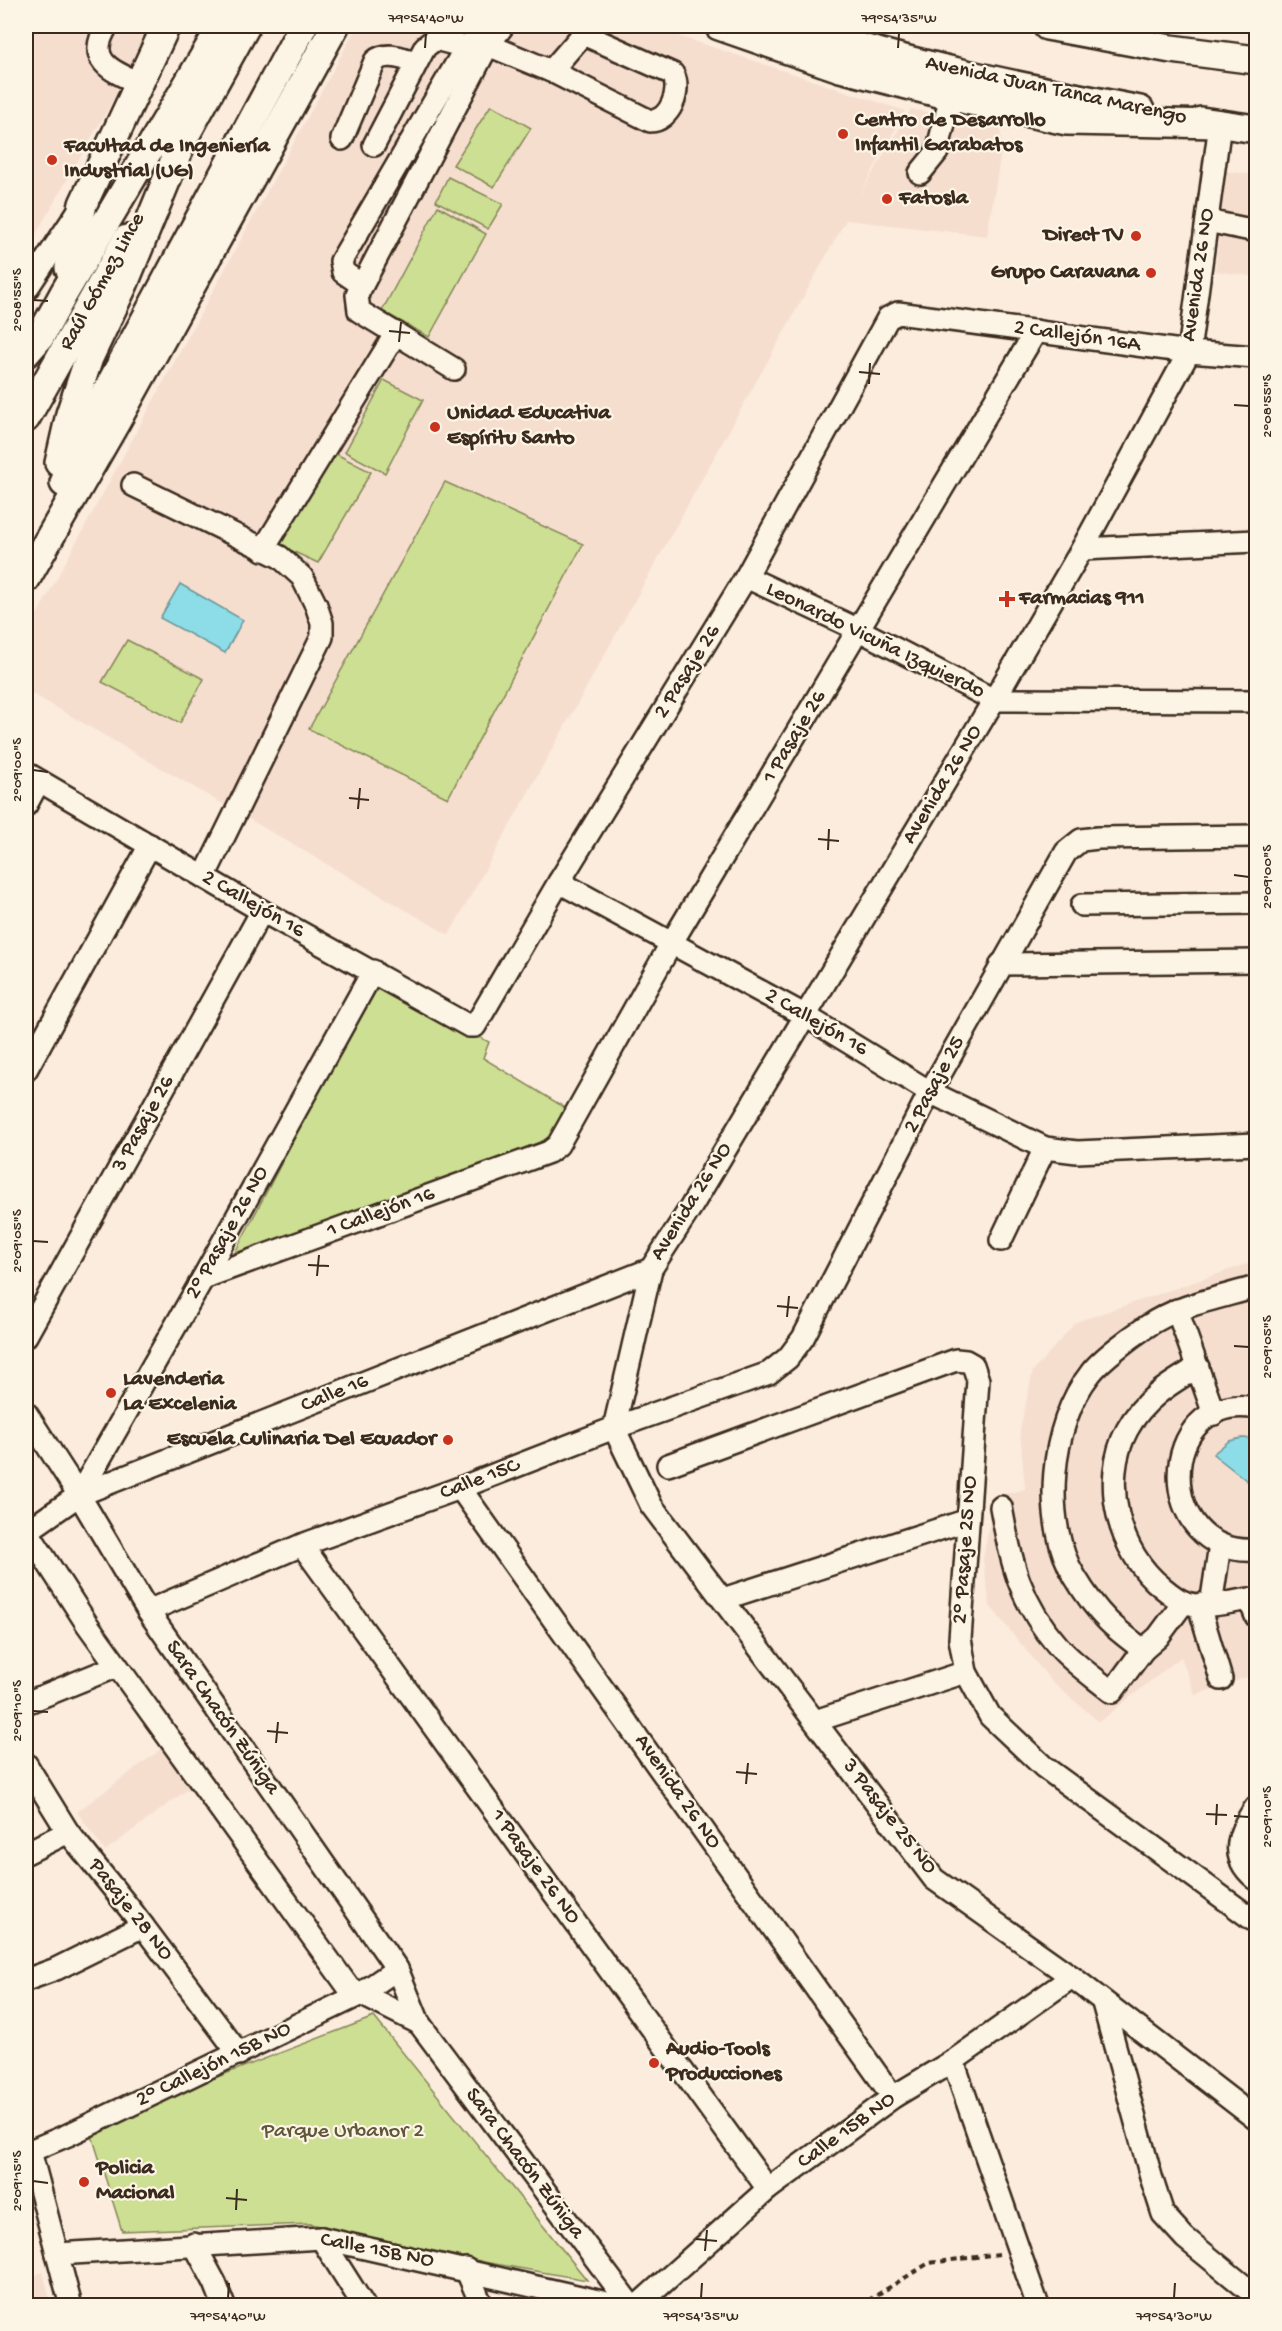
<svg xmlns="http://www.w3.org/2000/svg" width="1282" height="2331" font-family="'Gochi Hand',sans-serif">
<style>
.built{fill:#f6decf}
.green{fill:#cddf93;stroke:#848458;stroke-width:1.5}
.water{fill:#8cdde7;stroke:#6c9597;stroke-width:1.5}
.lines{fill:none;stroke-linecap:round;stroke-linejoin:round}
.minor-casing{stroke:#3b2a1e;stroke-width:26}
.major-casing{stroke:#3b2a1e;stroke-width:32}
.path{stroke:#3b2a1e;stroke-width:4;stroke-dasharray:6 4.5;stroke-linecap:butt}
.minor{stroke:#fcf5e5;stroke-width:21}
.major{stroke:#fcf5e5;stroke-width:27}
.ticks{fill:none;stroke:#3b2a1e;stroke-width:2}
.poi-dot{fill:#c8321e;stroke:#fcf5e5;stroke-width:2}
.labels{text-anchor:middle;dominant-baseline:central;stroke-width:4.5;stroke-linejoin:round;paint-order:stroke}
.street-label{font-size:22px;fill:#3b2a1e;stroke:#fcf5e5}
.poi-label{font-size:22px;font-weight:bold;fill:#3b2a1e;stroke:#fcf5e5;text-anchor:start}
.park-label{font-size:22px;fill:#60573b;stroke:#fcf5e5}
.neatline{fill:none;stroke:#3b2a1e;stroke-width:2}
.ticks-label{font-size:15px;text-anchor:middle;fill:#3b2a1e}
</style>
<rect width="100%" height="100%" fill="#fbecdd"/>
<filter id="ink" filterUnits="userSpaceOnUse"><feTurbulence type="fractalNoise" baseFrequency=".0167" numOctaves="2"/><feDisplacementMap in="SourceGraphic" scale="12" xChannelSelector="R" yChannelSelector="G"/><feConvolveMatrix kernelMatrix="1 2 1 2 8 2 1 2 1" color-interpolation-filters="sRGB"/></filter>
<g filter="url(#ink)">
<g class="built">
<path d="M26 26H156L26 251Z"/>
<path d="M357 26H649L905 111 858 198 911 109 1000 126 1002 147 987 236 846 220 449 935 26 690V635Z"/>
<path d="M1225 171 1256 175V277L1215 271Z"/>
<path d="M1256 1261V1674L1195 1695 1181 1657 1099 1722 1052 1682 990 1606 983 1560 994 1497 1025 1489 1020 1430 1033 1371 1076 1322Z"/>
<path d="M164 1747 191 1787 105 1851 77 1812Z"/>
<path d="M43 2272 51 2303 45 2305H26V2279Z"/>
</g>
<g class="green">
<path d="M491 105 531 128 494 187 453 165Z"/>
<path d="M448 177 503 204 488 229 436 201Z"/>
<path d="M438 206 486 234 429 337 382 311Z"/>
<path d="M384 380 423 400 385 473 345 452Z"/>
<path d="M317 444 371 472 318 563 266 539Z"/>
<path d="M445 482 583 544 448 798 309 729Z"/>
<path d="M127 640 204 679 180 723 102 682Z"/>
<path d="M375 983 489 1042 483 1058 564 1107 553 1137 230 1262Z"/>
<path d="M374 2017 587 2280 489 2263 311 2224 122 2231 89 2126Z"/>
</g>
<g class="water">
<path d="M180 584 243 620 225 653 160 618Z"/>
<path d="M1242 1438 1256 1439V1488L1213 1454 1229 1441Z"/>
</g>
<g class="lines">
<defs>
<g id="minor">
<path d="M107 26C86 60 109 70 139 83"/>
<path d="M488 45 551 71 650 121C670 121 682 90 673 74L583 34"/>
<path d="M551 71 583 34 586 26"/>
<path d="M1220 124 1189 352 1082 549 994 700 691 1207 651 1269 614 1428 651 1505 934 1879 1072 1977 1256 2119"/>
<path d="M342 139 375 61C386 51 404 59 416 62"/>
<path d="M374 145 425 47 435 39 466 47"/>
<path d="M920 173 937 152 951 96"/>
<path d="M1207 221 1256 231"/>
<path d="M362 285 343 272 341 261 466 47 492 26"/>
<path d="M26 290 77 213"/>
<path d="M454 369 359 311 357 295 488 45 503 26"/>
<path d="M133 485 280 557 302 577 316 605 322 623V637L204 877"/>
<path d="M1082 549 1256 541"/>
<path d="M263 550 396 333"/>
<path d="M746 577 859 630 994 700 1256 701"/>
<path d="M26 773 262 911 469 1026H475L559 882 746 577 888 318 898 313 1189 352 1256 357"/>
<path d="M26 805 39 781"/>
<path d="M559 882 804 1015 930 1092 1045 1148 1077 1152 1256 1144"/>
<path d="M1082 905 1256 903"/>
<path d="M1001 964 1256 961"/>
<path d="M26 1070 150 845"/>
<path d="M1001 1240 1045 1148"/>
<path d="M203 1278 549 1152 558 1145 672 942 1036 331"/>
<path d="M1177 1310 1214 1414"/>
<path d="M26 1336 262 911"/>
<path d="M1198 1367C1169 1384 1143 1400 1127 1430 1100 1481 1118 1553 1163 1588 1169 1593 1178 1600 1186 1603 1205 1609 1230 1602 1249 1599L1256 1616"/>
<path d="M1256 1408C1155 1390 1152 1557 1256 1550"/>
<path d="M26 1413 79 1495 148 1611 397 1969 419 2023 631 2306"/>
<path d="M668 1465 956 1360 966 1361 973 1365 978 1380 960 1639 966 1672 990 1716 1044 1767 1256 1922"/>
<path d="M460 1488 893 2097"/>
<path d="M79 1495 203 1278 373 971"/>
<path d="M1001 1507C1011 1563 1020 1603 1059 1647 1074 1664 1095 1678 1112 1692L1143 1650 1158 1637 1184 1602"/>
<path d="M26 1529 87 1624 349 1988 419 2023"/>
<path d="M26 1532 79 1495 651 1269"/>
<path d="M302 1545 768 2189"/>
<path d="M723 1599 968 1520"/>
<path d="M1201 1604 1202 1616 1221 1679"/>
<path d="M1211 1605 1220 1545"/>
<path d="M148 1611 302 1545 460 1488 614 1428 769 1373 788 1358 803 1338 930 1092 1066 852 1081 840 1098 838 1256 836"/>
<path d="M1143 1650C1132 1641 1119 1632 1108 1621 1096 1609 1084 1592 1075 1577 1041 1523 1050 1424 1090 1374 1100 1360 1131 1337 1146 1327 1178 1305 1219 1298 1256 1287"/>
<path d="M26 1703 117 1666"/>
<path d="M815 1721 966 1672"/>
<path d="M26 1764 68 1832 134 1914 239 2054"/>
<path d="M1256 1807C1238 1832 1228 1857 1256 1879"/>
<path d="M26 1853 68 1832"/>
<path d="M26 1980 56 1969 143 1926"/>
<path d="M1103 2003 1152 2180 1163 2214 1185 2238 1256 2296"/>
<path d="M953 2061 1038 2306"/>
<path d="M26 2151H30L68 2135 359 1995 397 1969"/>
<path d="M30 2151 71 2306"/>
<path d="M321 2238 364 2306"/>
<path d="M194 2244 215 2283 224 2306"/>
<path d="M57 2254 321 2238 620 2306"/>
<path d="M466 2269 482 2306"/>
<path d="M637 2306 768 2189 893 2097 953 2061 1072 1977"/>
</g>
<g id="major">
<path d="M719 26 840 68 966 100 1067 121 1220 124"/>
<path d="M789 26C904 63 1021 87 1140 110"/>
<path d="M1047 26 1171 49 1256 60"/>
<path d="M1201 121 1256 129"/>
<path d="M174 156 246 26"/>
<path d="M69 268 83 204 166 26"/>
<path d="M26 353 40 337 64 293 222 26"/>
<path d="M26 418 127 239"/>
<path d="M59 463 70 414 89 358 124 284 183 140"/>
<path d="M64 483 88 426 303 26"/>
<path d="M26 579 116 422 335 26"/>
</g>
</defs>
<use href="#minor" class="minor-casing"/>
<use href="#major" class="major-casing"/>
<path class="path" d="M859 2306 929 2263 999 2254"/>
<use href="#minor" class="minor"/>
<use href="#major" class="major"/>
</g>
</g>
<path class="ticks" d="M425 48 426 33M898 48 899 33M33 300 48 301M389 331 410 333M399 342 401 322M859 372 880 374M869 384 870 363M1234 405 1249 406M33 770 48 772M349 798 369 800M358 809 360 788M818 839 839 841M828 850 829 829M1234 875 1249 877M33 1241 48 1242M308 1265 329 1266M317 1276 319 1255M777 1306 798 1308M787 1317 789 1296M1234 1346 1249 1347M33 1711 48 1712M267 1731 288 1733M276 1743 278 1722M736 1772 757 1774M746 1784 748 1763M1206 1814 1227 1815M1234 1816 1249 1817M1216 1825 1217 1804M33 2181 48 2183M226 2198 247 2200M236 2210 237 2189M696 2239 717 2241M705 2251 707 2230M228 2298 229 2283M701 2298 702 2283M1174 2298 1175 2283"/>
<g class="poi-dot">
<circle cx="843" cy="134" r="6"/>
<circle cx="52" cy="160" r="6"/>
<circle cx="887" cy="199" r="6"/>
<circle cx="1136" cy="236" r="6"/>
<circle cx="1151" cy="273" r="6"/>
<circle cx="435" cy="427" r="6"/>
<path d="M1004 590h6v6h6v6h-6v6h-6v-6h-6v-6h6z"/>
<circle cx="111" cy="1393" r="6"/>
<circle cx="448" cy="1440" r="6"/>
<circle cx="654" cy="2063" r="6"/>
<circle cx="84" cy="2182" r="6"/>
</g>
<g class="labels">
<g class="street-label">
<text transform="translate(1056 91) rotate(12)">Avenida Juan Tanca Marengo</text>
<text transform="translate(1199 275) rotate(-82)">Avenida 26 NO</text>
<text transform="translate(103 282) rotate(-61)">Raúl Gómez Lince</text>
<text transform="translate(1077 337) rotate(8)">2 Callejón 16A</text>
<text transform="translate(875 641) rotate(26)">Leonardo Vicuña Izquierdo</text>
<text transform="translate(688 672) rotate(-58)">2 Pasaje 26</text>
<text transform="translate(795 737) rotate(-59)">1 Pasaje 26</text>
<text transform="translate(943 785) rotate(-59)">Avenida 26 NO</text>
<text transform="translate(253 905) rotate(30)">2 Callejón 16</text>
<text transform="translate(816 1023) rotate(30)">2 Callejón 16</text>
<text transform="translate(935 1085) rotate(-62)">2 Pasaje 25</text>
<text transform="translate(144 1124) rotate(-61)">3 Pasaje 26</text>
<text transform="translate(692 1202) rotate(-58)">Avenida 26 NO</text>
<text transform="translate(381 1213) rotate(-20)">1 Callejón 16</text>
<text transform="translate(228 1233) rotate(-61)">2° Pasaje 26 NO</text>
<text transform="translate(335 1394) rotate(-22)">Calle 16</text>
<text transform="translate(480 1480) rotate(-21)">Calle 15C</text>
<text transform="translate(966 1550) rotate(-86)">2° Pasaje 25 NO</text>
<text transform="translate(222 1718) rotate(55)">Sara Chacón Zúñiga</text>
<text transform="translate(677 1792) rotate(55)">Avenida 26 NO</text>
<text transform="translate(889 1817) rotate(52)">3 Pasaje 25 NO</text>
<text transform="translate(535 1867) rotate(54)">1 Pasaje 26 NO</text>
<text transform="translate(130 1910) rotate(52)">Pasaje 28 NO</text>
<text transform="translate(214 2065) rotate(-26)">2° Callejón 15B NO</text>
<text transform="translate(847 2131) rotate(-36)">Calle 15B NO</text>
<text transform="translate(524 2164) rotate(53)">Sara Chacón Zúñiga</text>
<text transform="translate(377 2251) rotate(11)">Calle 15B NO</text>
</g>
<g class="poi-label">
<text x="855" y="121">Centro de Desarrollo<tspan x="855" dy="25">Infantil Garabatos</tspan></text>
<text x="64" y="147">Facultad de Ingeniería<tspan x="64" dy="25">Industrial (UG)</tspan></text>
<text x="899" y="199">Fatosla</text>
<text x="1124" y="236" text-anchor="end">Direct TV</text>
<text x="1139" y="273" text-anchor="end">Grupo Caravana</text>
<text x="447" y="414">Unidad Educativa<tspan x="447" dy="25">Espíritu Santo</tspan></text>
<text x="1019" y="599">Farmacias 911</text>
<text x="123" y="1380">Lavenderia<tspan x="123" dy="25">La Excelenia</tspan></text>
<text x="436" y="1440" text-anchor="end">Escuela Culinaria Del Ecuador</text>
<text x="666" y="2050">Audio-Tools<tspan x="666" dy="25">Producciones</tspan></text>
<text x="96" y="2169">Policia<tspan x="96" dy="25">Macional</tspan></text>
</g>
<g class="park-label">
<text x="343" y="2132">Parque Urbanor 2</text>
</g>
</g>
<rect width="1282" height="2331" fill="none" stroke="#fcf5e5" stroke-width="66"/>
<rect x="33" y="33" width="1216" height="2265" class="neatline"/>
<g class="ticks-label">
<text x="426" y="22">79°54'40"W</text>
<text x="899" y="22">79°54'35"W</text>
<text transform="translate(16 300) rotate(-90)" y="5">2°08'55"S</text>
<text transform="translate(1266 406) rotate(-90)" y="5">2°08'55"S</text>
<text transform="translate(16 770) rotate(-90)" y="5">2°09'00"S</text>
<text transform="translate(1266 877) rotate(-90)" y="5">2°09'00"S</text>
<text transform="translate(16 1241) rotate(-90)" y="5">2°09'05"S</text>
<text transform="translate(1266 1347) rotate(-90)" y="5">2°09'05"S</text>
<text transform="translate(16 1711) rotate(-90)" y="5">2°09'10"S</text>
<text transform="translate(1266 1817) rotate(-90)" y="5">2°09'10"S</text>
<text transform="translate(16 2181) rotate(-90)" y="5">2°09'15"S</text>
<text x="228" y="2320">79°54'40"W</text>
<text x="701" y="2320">79°54'35"W</text>
<text x="1174" y="2320">79°54'30"W</text>
</g>
</svg>
